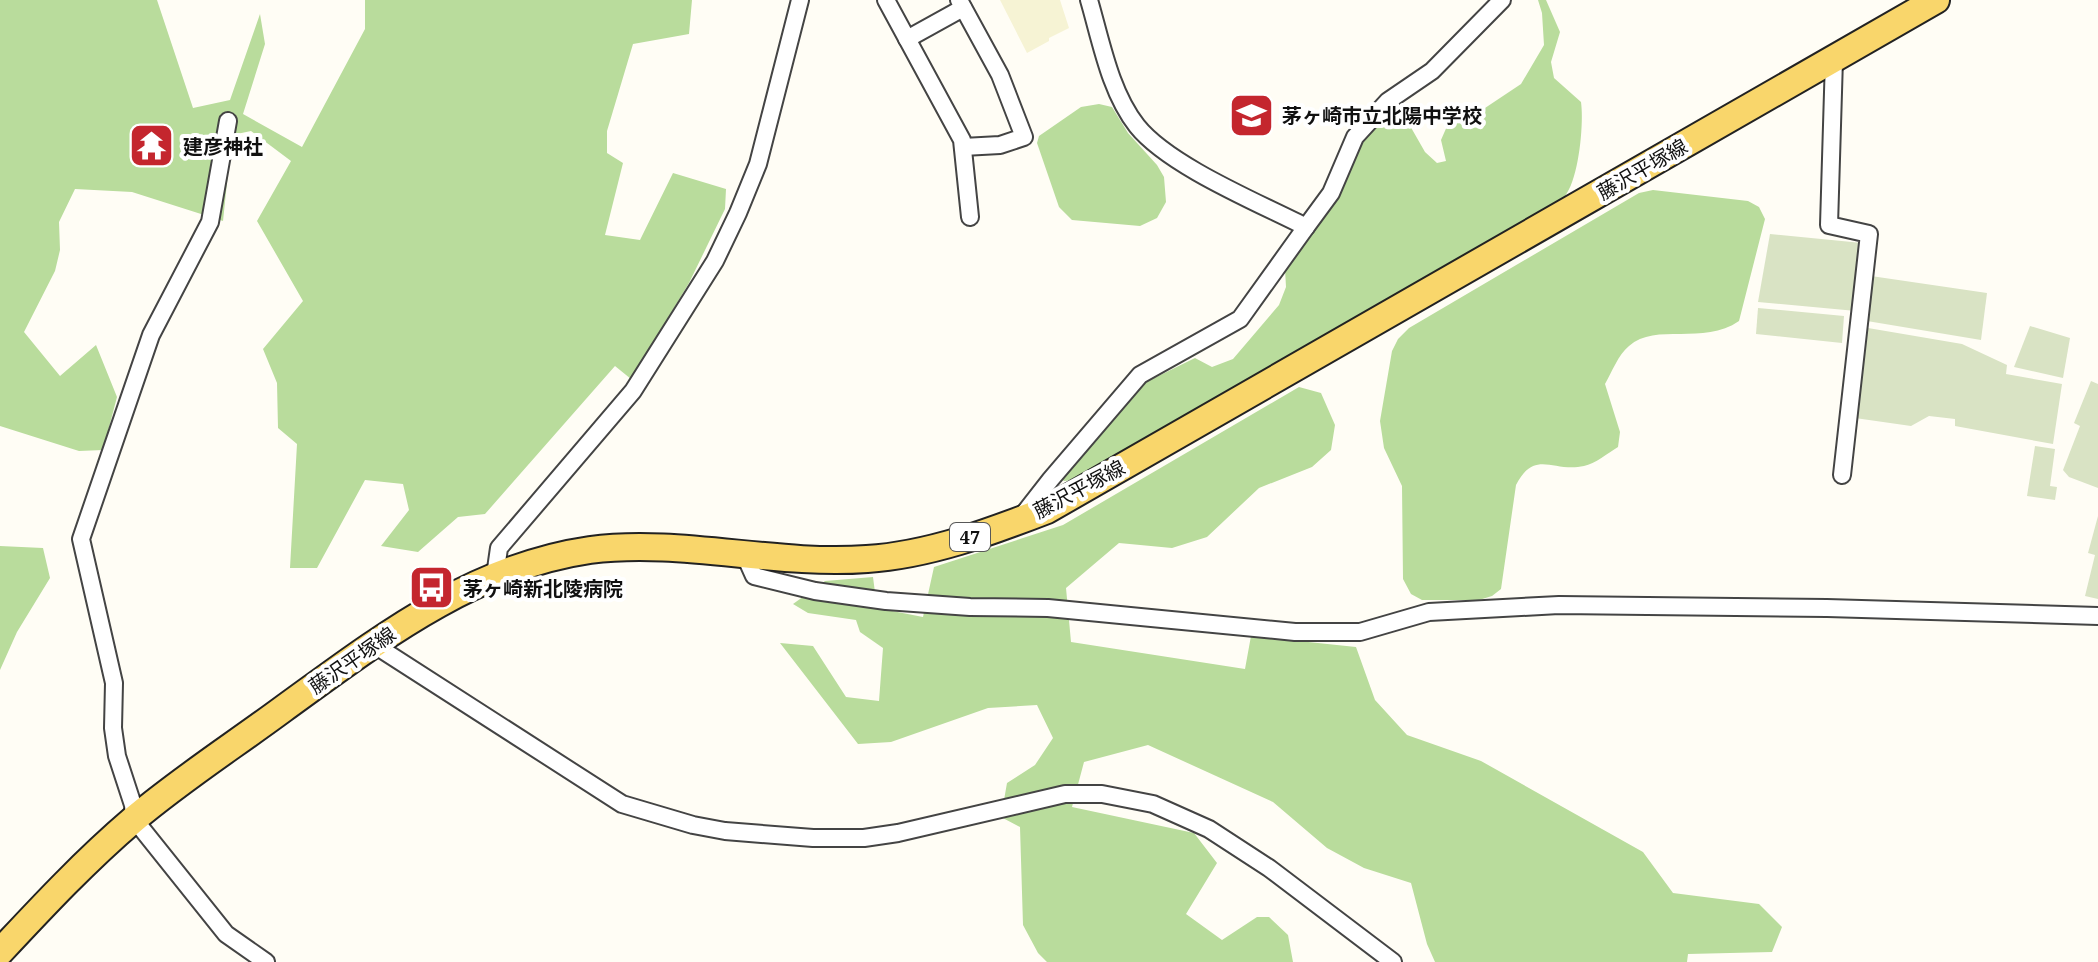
<svg xmlns="http://www.w3.org/2000/svg" width="2098" height="962" font-family="'Noto Serif','Noto Sans JP',serif">
<style>
.farmland{fill:#f6f3d4}
.forest{fill:#b9dc9c}
.cemetery{fill:#d9e3c4}
.lines{fill:none;stroke-linecap:round;stroke-linejoin:round}
.street-casing{stroke:#444;stroke-width:20}
.primary-casing{stroke:#222;stroke-width:30}
.street{stroke:#fff;stroke-width:16}
.primary{stroke:#f9d66b;stroke-width:26}
.labels{text-anchor:middle;dominant-baseline:central;stroke-width:8;stroke-linejoin:round;paint-order:stroke}
.shield{fill:#fff;stroke:#585858;stroke-width:2}
.shield-label{font-size:18px;font-weight:bold;fill:#111}
.poi-label{font-size:20px;font-weight:bold;fill:#111;stroke:#fff;text-anchor:start}
.street-label{font-size:20px;fill:#111;stroke:#fff}
</style>
<rect width="100%" height="100%" fill="#fffdf5"/>
<path class="farmland" d="M1000 0H1060L1069 28 1049 38V41L1027 53Z"/>
<g class="forest">
<path d="M0 0H157L193 108 230 100 260 14 265 44 243 114 302 147 365 29V0H692L689 34 633 44 607 131V153L623 163 605 235 640 240 673 173 726 189 725 209 689 283 631 379 615 366 485 514 458 517 418 552 381 546 409 510 403 484 365 480 317 568H290L297 444 278 428 277 383 263 349 303 301 257 221 291 161 251 131 232 135 223 221 132 192 75 189 59 222 60 250 55 271 24 332 60 376 96 345 117 397 103 450 79 451 0 426Z"/>
<path d="M1538 0H1546L1560 32 1551 62 1554 78 1581 102C1584 123 1579 179 1565 196 1562 200 1555 204 1550 208L1074 480 1064 481 1059 477 1136 387 1195 358 1212 367 1233 359 1279 305 1286 287 1285 269 1329 211 1366 133 1381 117 1392 114 1405 117 1425 152 1437 163 1446 161 1441 140 1448 124 1482 110 1521 84 1544 45 1542 13Z"/>
<path d="M1099 104 1112 107 1128 133 1157 165 1164 177 1166 202 1157 218 1140 226 1072 220 1059 207 1037 143 1039 136 1081 107Z"/>
<path d="M1653 190 1748 201 1759 207 1765 219 1739 321C1703 346 1656 322 1629 346 1618 355 1612 372 1605 384L1620 432 1618 447C1608 453 1595 464 1584 466 1553 473 1535 448 1516 485L1501 589 1492 596 1479 600H1422L1411 594 1403 579 1402 486 1384 448 1380 421 1392 351 1398 339 1409 328 1639 193Z"/>
<path d="M1299 387 1321 393 1335 425 1331 450 1312 467 1259 488 1207 537 1172 548 1119 543 1066 588 1071 642 1245 669 1251 636 1356 647 1375 700 1407 735 1481 761 1643 852 1673 893 1759 904 1782 927 1772 952 1688 954 1687 962H1435L1427 944 1411 883 1364 868 1327 848 1273 802 1148 745 1084 762 1072 807 1194 833 1217 863 1186 914 1222 940 1257 917H1269L1288 935 1293 962H1047L1038 953 1023 925 1020 827 1001 817 1007 783 1035 765 1053 738 1037 705 988 708 891 742 858 744 780 643 813 646 846 697 879 701 883 648 860 632 856 620 808 613 793 604 825 581 873 577 877 608 923 617 934 567 1063 525Z"/>
<path d="M0 546 43 548 50 578 17 632 0 670Z"/>
</g>
<g class="cemetery">
<path d="M1770 234 1862 243 1856 311 1758 302Z"/>
<path d="M1871 276 1987 293 1981 340 1867 321Z"/>
<path d="M1758 308 1844 316 1842 343 1756 334Z"/>
<path d="M2030 326 2070 338 2063 378 2014 367Z"/>
<path d="M1868 328 1962 344 2007 365 2006 374 2062 384 2053 444 1955 426V419L1929 416 1911 426 1855 418Z"/>
<path d="M2091 381 2098 384V488L2069 477 2063 470 2080 426 2074 423Z"/>
<path d="M2035 446 2055 449 2050 486 2057 487 2055 500 2027 496Z"/>
<path d="M2098 516V599L2085 596 2095 555 2088 553Z"/>
</g>
<g class="lines">
<defs>
<g id="street">
<path d="M886 0 962 140 970 217"/>
<path d="M959 0 1000 75 1024 137 1000 145 963 147"/>
<path d="M1089 0C1101 41 1110 92 1137 126 1169 166 1259 203 1306 227L1331 193 1355 137 1388 101 1432 71 1502 0"/>
<path d="M907 39 963 8"/>
<path d="M1834 59 1829 225 1869 234 1842 475"/>
<path d="M228 121 210 222 151 335 81 539 114 683 113 728 117 756 133 805 134 819 226 934 266 962"/>
<path d="M1022 516 1051 479 1140 375 1240 319 1306 227"/>
<path d="M745 556 754 576 815 591 886 601 970 607 1048 608 1295 632H1360L1429 612 1559 605 1827 608 2098 616"/>
<path d="M495 576 499 548 633 391 715 261 738 213 758 164 800 0"/>
<path d="M373 644 622 804 693 825 725 831 813 838H864L898 833 1065 794H1102L1153 804 1209 829 1269 868 1393 962"/>
</g>
<path id="primary" d="M0 952C43 906 85 861 133 820 180 780 233 746 283 709 377 641 471 567 590 550 680 538 776 566 867 559 929 555 990 532 1047 510L1936 0"/>
</defs>
<use href="#street" class="street-casing"/>
<use href="#primary" class="primary-casing"/>
<use href="#street" class="street"/>
<use href="#primary" class="primary"/>
</g>
<defs>
<symbol id="school-square" viewBox="-11 -11 22 22"><rect x="-9" y="-9" width="18" height="18" rx="4" fill="#c4262e" stroke="#fff"/><path d="M0-5L7-2L0 1L-7-2ZM-4 1L0 2.5L4 1V4Q0 6-4 4Z" fill="#fff"/></symbol>
<symbol id="temple-square" viewBox="-11 -11 22 22"><rect x="-9" y="-9" width="18" height="18" rx="4" fill="#c4262e" stroke="#fff"/><path d="M0-6L5-2H3V0L6.5 2.5H4V6H1.5V3h-3V6H-4V2.5H-6.5L-3 0V-2H-5Z" fill="#fff"/></symbol>
<symbol id="bus-square" viewBox="-11 -11 22 22"><rect x="-9" y="-9" width="18" height="18" rx="4" fill="#c4262e" stroke="#fff"/><path d="M-5-6H5V4H4V6H2V4H-2V6H-4V4H-5ZM-3.5-4V0h7V-4ZM-3.5 1.2v1.5H-2V1.2ZM2 1.2v1.5H3.5V1.2Z" fill="#fff"/></symbol>
</defs>
<g fill-rule="evenodd">
<use href="#school-square" x="1226" y="90" width="51" height="51"/>
<use href="#temple-square" x="126" y="120" width="51" height="51"/>
<use href="#bus-square" x="406" y="562" width="51" height="51"/>
</g>
<g class="labels">
<rect class="shield" x="950" y="523" width="40" height="28" rx="6"/>
<g class="shield-label">
<text x="970" y="537">47</text>
</g>
<g class="poi-label">
<text x="1282" y="115">茅ヶ崎市立北陽中学校</text>
<text x="183" y="146">建彦神社</text>
<text x="463" y="588">茅ヶ崎新北陵病院</text>
</g>
<g class="street-label">
<text transform="translate(1642 169) rotate(-30)">藤沢平塚線</text>
<text transform="translate(1079 489) rotate(-28)">藤沢平塚線</text>
<text transform="translate(352 660) rotate(-35)">藤沢平塚線</text>
</g>
</g>
</svg>
